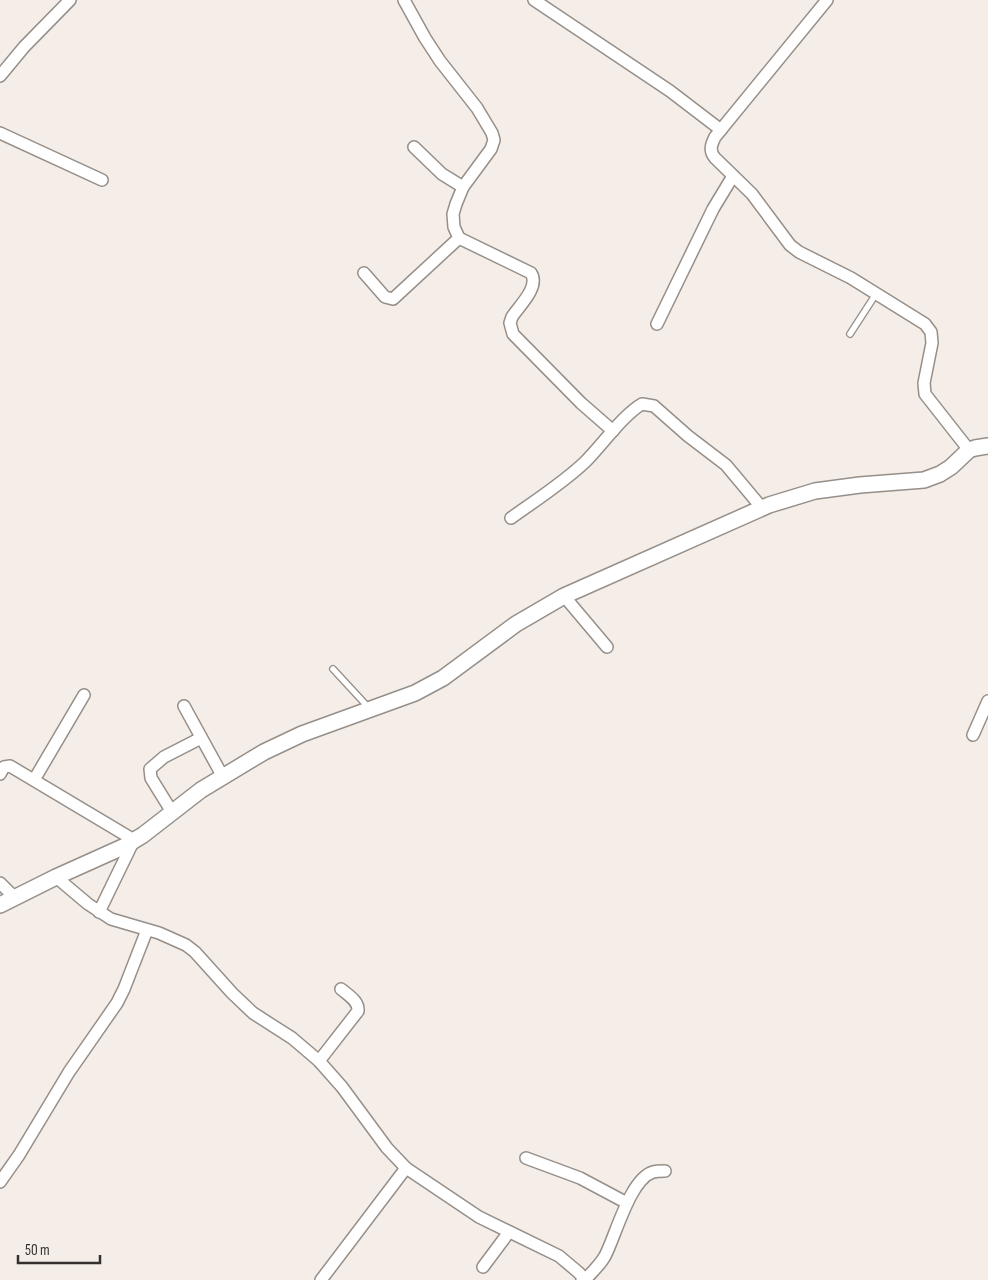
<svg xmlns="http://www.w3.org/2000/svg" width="988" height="1280" font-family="'Sofia Sans Condensed',sans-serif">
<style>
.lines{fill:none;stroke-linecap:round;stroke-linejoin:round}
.service-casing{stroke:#968f89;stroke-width:8}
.minor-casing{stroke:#968f89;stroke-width:14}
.tertiary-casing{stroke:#968f89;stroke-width:18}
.service{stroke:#fff;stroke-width:5.5}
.minor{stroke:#fff;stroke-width:11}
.tertiary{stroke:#fff;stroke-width:15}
</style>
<rect width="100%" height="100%" fill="#f5ede7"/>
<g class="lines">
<defs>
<g id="service">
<path d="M850 334 876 294"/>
<path d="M333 669 369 708"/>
</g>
<g id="minor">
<path d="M404 0 425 38 440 61 477 108 492 133 494 140 491 149 463 187 456 204 453 214 454 227 459 238 463 240 531 273C540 287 519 306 512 317L510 323 513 334 581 403 613 431"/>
<path d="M534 0 670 91 721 130"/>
<path d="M827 0 715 137C711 145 709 151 715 158L752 194 790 245 799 252 851 278 925 324 931 332 932 343 924 383 925 394 969 450"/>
<path d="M0 76 24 47 70 0"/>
<path d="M0 133 102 180"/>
<path d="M414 147 442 174 463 187"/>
<path d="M364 273 385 297 393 299 459 238"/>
<path d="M657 324 713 209 733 176"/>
<path d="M511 518C536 500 563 483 585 462 602 445 623 415 642 404L654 406 688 436 726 465 762 508"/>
<path d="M564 596 607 647"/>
<path d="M184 706 223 777"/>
<path d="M973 735 988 701"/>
<path d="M0 774 4 767 10 766 134 840 99 912"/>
<path d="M34 780 84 695"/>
<path d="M172 812 151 778 150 769 164 757 201 738"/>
<path d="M56 877 88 904 111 919 159 933 186 945 195 952 232 993 253 1013 292 1038 319 1061 342 1087 387 1148 406 1168 479 1217 559 1256 578 1272 582 1276V1280"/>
<path d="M0 883 15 898"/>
<path d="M319 1061 358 1011C359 1001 348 995 341 989"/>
<path d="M526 1158 580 1178 627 1203"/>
<path d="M0 1182 19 1155 69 1072 117 1003 124 989 147 930"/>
<path d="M483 1267 509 1232"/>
<path d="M321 1280 406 1168"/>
<path d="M585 1280C592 1272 600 1265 605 1256 616 1235 630 1179 653 1172 656 1171 661 1171 665 1171"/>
</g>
<path id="tertiary" d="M0 905 56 877 125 846 143 835 201 790 264 752 302 734 415 693 443 678 516 624 564 596 769 505 815 491 860 485 924 480 940 474 951 467 969 450 975 448 988 446"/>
</defs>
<use href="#service" class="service-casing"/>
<use href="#minor" class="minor-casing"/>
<use href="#tertiary" class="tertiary-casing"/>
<use href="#service" class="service"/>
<use href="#minor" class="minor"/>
<use href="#tertiary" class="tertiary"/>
</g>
<path d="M18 1255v8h82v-8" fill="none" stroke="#33302d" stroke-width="2.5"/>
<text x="25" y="1255" font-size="15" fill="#33302d" stroke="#f5ede7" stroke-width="4" paint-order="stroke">50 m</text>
</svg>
